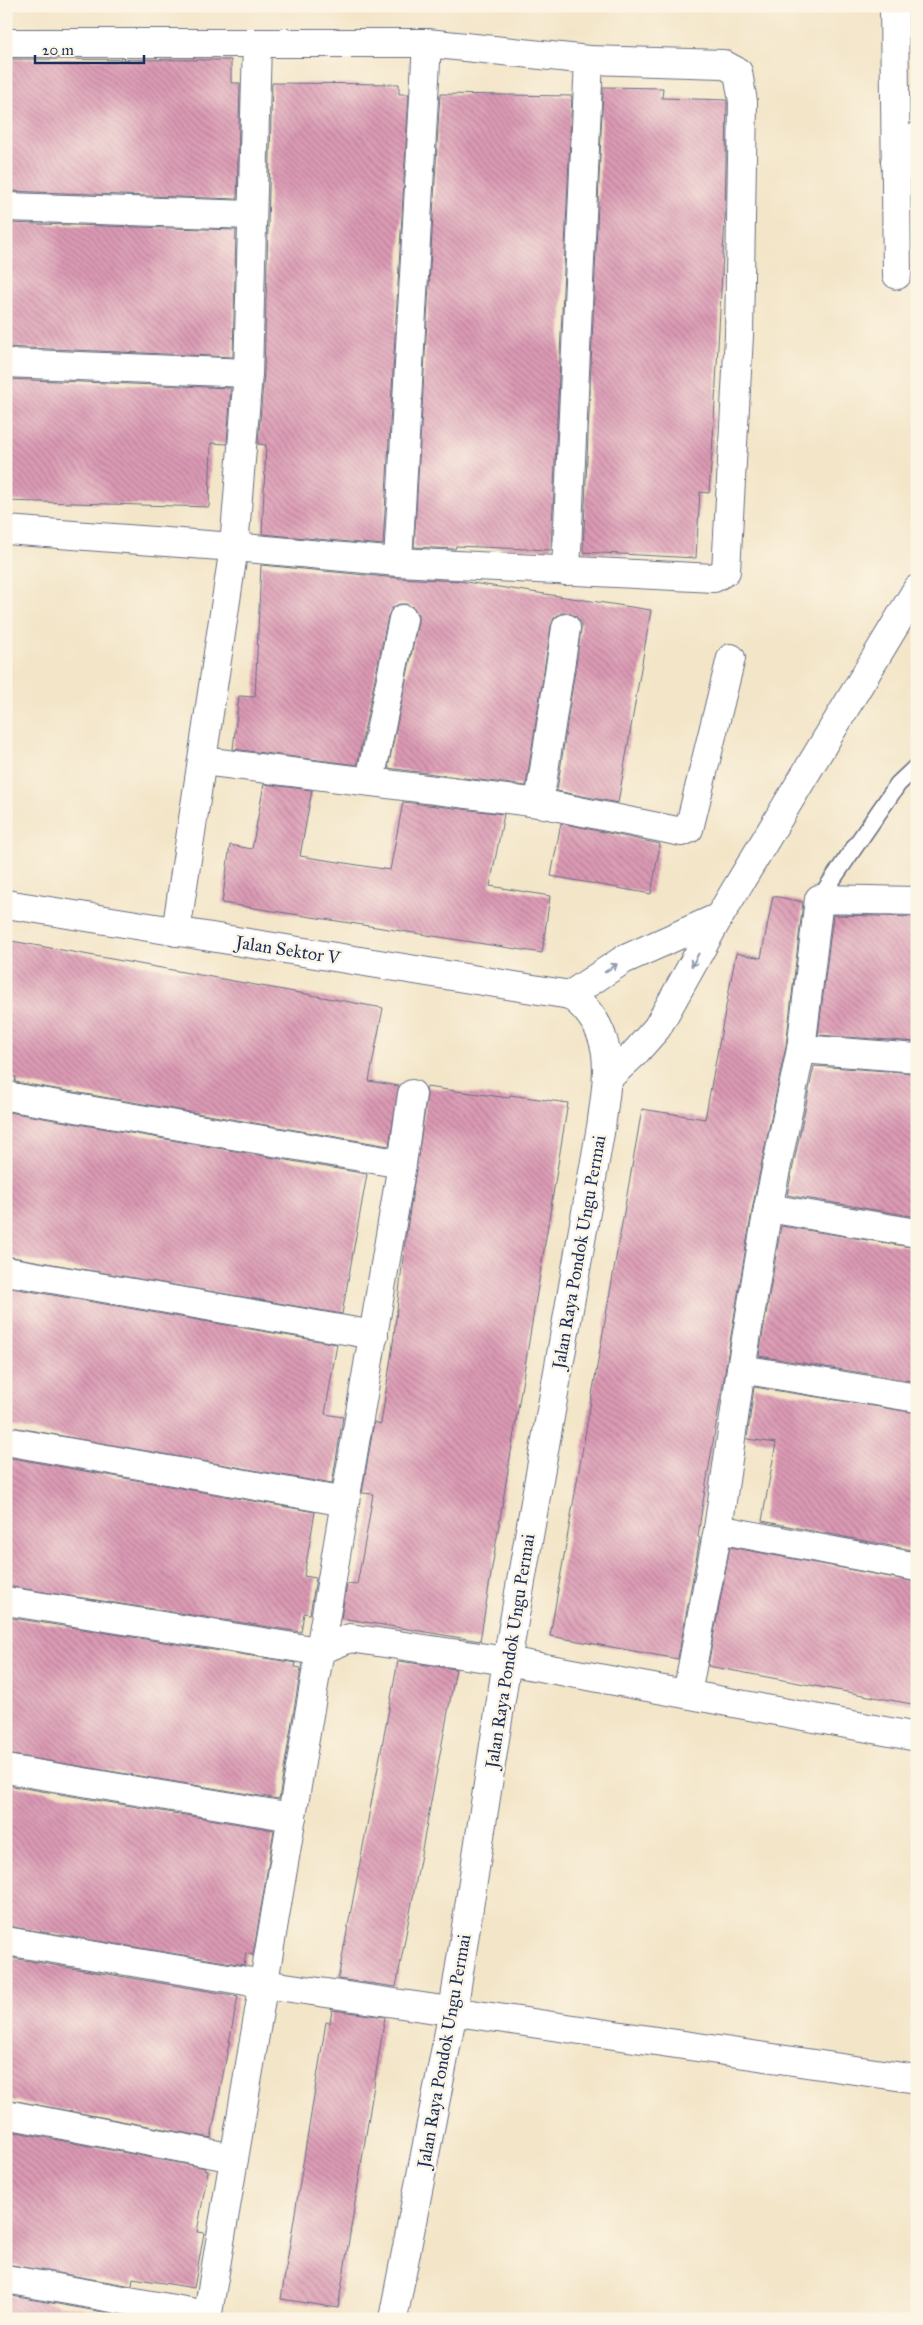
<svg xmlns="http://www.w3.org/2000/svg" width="923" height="2325" font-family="'IM FELL Great Primer',serif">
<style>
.building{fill:url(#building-back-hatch)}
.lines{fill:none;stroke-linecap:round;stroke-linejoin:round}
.service-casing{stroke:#676f83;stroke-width:19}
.minor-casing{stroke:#676f83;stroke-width:30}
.tertiary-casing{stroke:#676f83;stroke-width:30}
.service{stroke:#fff;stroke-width:16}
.minor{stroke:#fff;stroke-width:28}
.tertiary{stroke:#fff;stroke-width:28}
.oneway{stroke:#8d97ae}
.labels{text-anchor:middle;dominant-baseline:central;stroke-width:5;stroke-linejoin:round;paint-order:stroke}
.street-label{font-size:18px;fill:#1b2f5e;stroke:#fcf5e5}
</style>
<defs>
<pattern id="building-back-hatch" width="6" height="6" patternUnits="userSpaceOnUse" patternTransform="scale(1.25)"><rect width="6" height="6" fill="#dc9ab4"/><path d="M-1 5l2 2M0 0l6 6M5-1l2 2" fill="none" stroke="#b27e96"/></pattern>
</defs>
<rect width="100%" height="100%" fill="#fcf5e5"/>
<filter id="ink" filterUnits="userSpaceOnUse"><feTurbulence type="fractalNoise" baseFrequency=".02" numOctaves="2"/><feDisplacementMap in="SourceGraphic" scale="10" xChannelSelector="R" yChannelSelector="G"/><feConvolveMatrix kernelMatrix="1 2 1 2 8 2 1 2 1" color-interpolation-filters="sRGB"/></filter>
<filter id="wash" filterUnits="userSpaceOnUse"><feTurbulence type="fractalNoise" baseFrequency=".0096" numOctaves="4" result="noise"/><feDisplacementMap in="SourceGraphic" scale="20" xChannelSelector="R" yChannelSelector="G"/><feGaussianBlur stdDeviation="1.12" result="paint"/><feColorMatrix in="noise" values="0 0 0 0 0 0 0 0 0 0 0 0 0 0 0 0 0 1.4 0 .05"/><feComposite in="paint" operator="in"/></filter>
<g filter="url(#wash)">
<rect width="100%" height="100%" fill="#f3e5c8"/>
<g id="blocks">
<g class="building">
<path d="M6 59 231 60V83H240L237 199 6 191Z"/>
<path d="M272 83 399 84V94H409L383 545 262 534 266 445 258 444 264 373Z"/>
<path d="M603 87 663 88 662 98 727 100 725 218 713 438 709 493 700 492 696 558 583 552Z"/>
<path d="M440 94 572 96 551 550 456 546 455 549 414 547Z"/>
<path d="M6 223 236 230 233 357 6 347Z"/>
<path d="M6 379 231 388 227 444 211 443 209 507 6 501Z"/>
<path d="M261 565 397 578 459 581 651 610 618 803 557 791 581 630V623L576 616 568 613H561L554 618 551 626 526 786 388 768 418 622V615L414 608 406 604H399L392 608 388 616 357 765 233 749 239 696 255 697Z"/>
<path d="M264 784 312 790 300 856 390 870 403 802 504 814 490 886 550 896 542 953 222 903 230 845 252 849Z"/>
<path d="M561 823 660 844 651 894 551 876Z"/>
<path d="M773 896 803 902 786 1046 753 1205 702 1508 698 1537 700 1538 678 1659 550 1636 642 1109 705 1119 736 953 761 958Z"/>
<path d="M833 915 917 917V1042L818 1035Z"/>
<path d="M6 940 383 1008 369 1081 399 1086 389 1146 15 1082 16 1077 6 1074Z"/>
<path d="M814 1066 917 1073V1217L787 1195Z"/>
<path d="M426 1087 509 1098 510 1095 568 1103 480 1641 341 1618 347 1584 357 1585 367 1531 373 1494 362 1493 374 1422 381 1424 393 1344 404 1249 427 1096Z"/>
<path d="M9 1112 367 1174 342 1314 6 1256V1129Z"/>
<path d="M781 1226 917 1248V1382L759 1356Z"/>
<path d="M6 1287 337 1344 325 1414 343 1417 332 1484 6 1426Z"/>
<path d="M754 1387 917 1413V1551L762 1521 776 1443 747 1439Z"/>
<path d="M6 1457 315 1512 304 1576 316 1578 310 1614 304 1613 301 1632 6 1586Z"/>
<path d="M730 1547 917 1582V1705L708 1666Z"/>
<path d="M6 1617 296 1663 295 1667 301 1668 279 1799 6 1754Z"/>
<path d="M398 1661 456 1669 396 1987 338 1979Z"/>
<path d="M6 1785 274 1830 253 1955 246 1953 244 1965 6 1926Z"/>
<path d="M6 1957 238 1996 211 2138 6 2099Z"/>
<path d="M332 2010 385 2017 338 2308 281 2299 326 2022 330 2023Z"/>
<path d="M6 2130 205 2168 204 2170 208 2171 197 2232 204 2233 194 2288 133 2278 132 2286 6 2264Z"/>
<path d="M6 2295 126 2316 125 2319H6Z"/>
</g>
</g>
</g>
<g filter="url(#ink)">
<use href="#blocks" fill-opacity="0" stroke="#676f83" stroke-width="1"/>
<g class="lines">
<defs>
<path id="service" d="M819 899 898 784 917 766"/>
<g id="minor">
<path d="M894 6 897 275"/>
<path d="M6 43H257L248 373 234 547 176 932"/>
<path d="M895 162 917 137"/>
<path d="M6 207 252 215"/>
<path d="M6 363 248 373"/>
<path d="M6 530 234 547 398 562 714 578 726 571 739 335 743 102 738 72 723 64 589 60 427 43H257"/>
<path d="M398 562 427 43"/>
<path d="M566 571 589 60"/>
<path d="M203 761 539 803 682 832 689 829 731 658"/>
<path d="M370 781 403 619"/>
<path d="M539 803 566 628"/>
<path d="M570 995 623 960 719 917"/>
<path d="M801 1049 917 1058"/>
<path d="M607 1079 634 1054 657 1028 719 917 917 589"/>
<path d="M6 1096 402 1164"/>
<path d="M768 1208 917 1233"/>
<path d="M6 1271 374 1335"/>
<path d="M741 1369 917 1398"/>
<path d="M6 1441 345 1502"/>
<path d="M718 1529 917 1567"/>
<path d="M6 1601 318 1651 350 1638 507 1661 917 1737"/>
<path d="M687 1694 718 1529 741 1369 768 1208 801 1049 819 899 917 901"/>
<path d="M6 1769 292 1817"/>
<path d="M6 1941 264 1984 917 2079"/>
<path d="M6 2114 234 2158"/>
<path d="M6 2279 207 2315"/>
<path d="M207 2319 402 1164 412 1094"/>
</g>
<path id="tertiary" d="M6 904 570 995C618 1031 608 1074 601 1127L507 1661 453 2011 393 2319"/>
</defs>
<use href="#service" class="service-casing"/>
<use href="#minor" class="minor-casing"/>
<use href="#tertiary" class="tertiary-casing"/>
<use href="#service" class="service"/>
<use href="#minor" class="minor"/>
<use href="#tertiary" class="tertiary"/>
</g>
<defs><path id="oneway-shaft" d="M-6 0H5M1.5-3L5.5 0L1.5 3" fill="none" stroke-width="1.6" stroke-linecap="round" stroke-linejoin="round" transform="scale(1.25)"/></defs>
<g class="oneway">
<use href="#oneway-shaft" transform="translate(695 960) rotate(119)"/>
<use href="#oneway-shaft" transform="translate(611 968) rotate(-33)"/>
</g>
</g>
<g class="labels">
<g class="street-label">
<text transform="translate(288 950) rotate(9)">Jalan Sektor V</text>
<text transform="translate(579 1252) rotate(-80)">Jalan Raya Pondok Ungu Permai</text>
<text transform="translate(510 1651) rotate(-81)">Jalan Raya Pondok Ungu Permai</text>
<text transform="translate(444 2051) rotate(-80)">Jalan Raya Pondok Ungu Permai</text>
</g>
</g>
<rect width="923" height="2325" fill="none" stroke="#fcf5e5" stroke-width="25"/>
<path d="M35 55v8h109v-8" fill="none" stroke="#1b2f5e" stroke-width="2.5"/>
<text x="42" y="55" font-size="15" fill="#1b2f5e" stroke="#fcf5e5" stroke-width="4" paint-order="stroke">20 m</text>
</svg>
